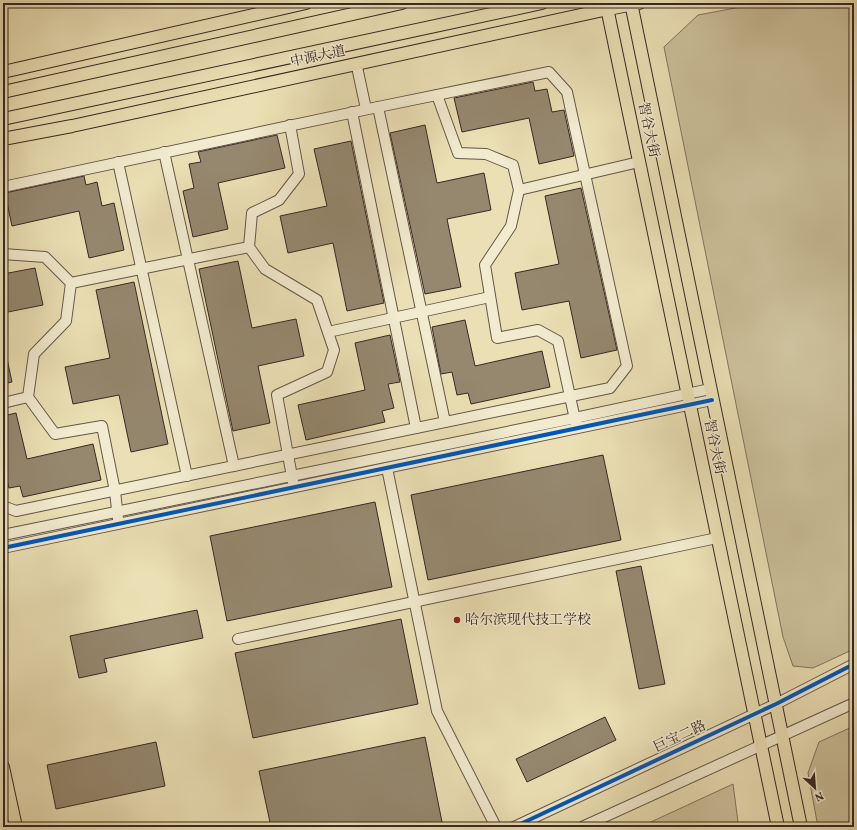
<svg xmlns="http://www.w3.org/2000/svg" width="857" height="830" font-family="Vollkorn,'Noto Serif SC',serif">
<style>
.green{fill:#ccc19c;stroke:#827560}
.building{fill:#95886f;stroke:#372923}
.lines{fill:none;stroke-linecap:round;stroke-linejoin:round}
.minor-casing{stroke:#645748;stroke-width:12}
.major-casing{stroke:#372923;stroke-width:14}
.minor{stroke:#f2ebcf;stroke-width:10}
.major{stroke:#ebe0b5;stroke-width:12}
.cycleway-casing{stroke:#f2ebcf;stroke-width:6}
.cycleway{stroke:#0057b8;stroke-width:4}
.poi-dot{fill:#8f2418;stroke:#f2ebcf;stroke-width:1.5}
.labels{text-anchor:middle;dominant-baseline:central;stroke-width:3;stroke-linejoin:round;paint-order:stroke}
.street-label{font-size:14px;fill:#372923;stroke:#f2ebcf}
.poi-label{font-size:14px;fill:#372923;stroke:#f2ebcf;text-anchor:start}
</style>
<rect width="100%" height="100%" fill="#ebe0b5"/>
<filter id="stains"><feTurbulence type="fractalNoise" baseFrequency=".005" numOctaves="4"/><feColorMatrix values="0 0 0 0 .2 0 0 0 0 .09 0 0 0 0 .02 0 0 0 .5 -.17"/></filter>
<radialGradient id="worn" r=".72"><stop offset=".6" stop-color="#630" stop-opacity="0"/><stop offset="1" stop-color="#630" stop-opacity=".3"/></radialGradient>
<g class="green">
<path d="M762 3H854V649L813 668 793 666 783 637 664 47 698 15Z"/>
<path d="M854 726V827H818L808 773 819 742Z"/>
<path d="M733 784 738 822 727 827H640Z"/>
</g>
<g class="building">
<path d="M533 82 535 91 547 89 552 112 564 110 574 156 539 164 529 118 462 132 454 98Z"/>
<path d="M425 125 437 183 484 173 491 210 447 219 461 287 425 294 390 133Z"/>
<path d="M277 135 285 168 218 183 228 229 193 237 183 191 194 188 189 164 201 162 198 152Z"/>
<path d="M351 141 384 303 347 311 333 243 288 253 280 216 327 206 314 149Z"/>
<path d="M84 176 86 185 97 182 102 206 114 203 124 250 89 258 79 211 12 226 5 193Z"/>
<path d="M581 188 617 350 581 358 569 301 522 310 515 273 559 264 545 196Z"/>
<path d="M238 261 252 328 296 319 304 356 258 366 270 423 233 431 199 269Z"/>
<path d="M35 268 43 305 3 313V274Z"/>
<path d="M134 282 168 444 131 452 119 395 73 404 65 367 110 358 96 290Z"/>
<path d="M465 320 475 366 542 351 550 387 471 404 468 393 457 395 452 372 441 374 432 327Z"/>
<path d="M390 335 400 382 388 384 394 408 382 411 385 422 306 440 298 405 365 390 355 343Z"/>
<path d="M3 354H6L12 382 3 384Z"/>
<path d="M16 413 27 459 93 444 101 480 23 497 20 486 9 488 3 463V416Z"/>
<path d="M603 455 621 540 428 580 411 495Z"/>
<path d="M375 502 392 587 227 621 210 536Z"/>
<path d="M641 566 665 684 639 689 616 571Z"/>
<path d="M197 610 203 638 104 659 107 672 79 678 70 636Z"/>
<path d="M401 619 418 704 253 738 235 653Z"/>
<path d="M605 717 616 740 527 782 516 759Z"/>
<path d="M425 737 442 822 420 827H271L259 771Z"/>
<path d="M156 742 165 786 56 809 47 765Z"/>
</g>
<g class="lines">
<defs>
<g id="minor">
<path d="M357 67 366 109"/>
<path d="M437 95 458 153 486 154 513 165 519 190 511 226 485 265 497 338 538 330 558 341 576 424"/>
<path d="M378 107 445 422"/>
<path d="M352 112 416 428"/>
<path d="M290 125 299 174 279 200 252 213 249 247 265 269 317 300 334 350 327 372 277 395 293 482"/>
<path d="M164 152 234 466"/>
<path d="M118 162 187 476"/>
<path d="M3 187 378 107 549 72 567 92 627 366 610 388 16 511 3 506"/>
<path d="M519 190 639 162"/>
<path d="M3 254 45 257 71 283 66 321 34 354 28 397 55 434 102 426 115 491 118 519"/>
<path d="M71 283 249 247"/>
<path d="M328 332 490 297"/>
<path d="M3 403 28 397"/>
<path d="M387 468 437 711 496 827"/>
<path d="M3 535 575 418 710 389"/>
<path d="M3 548 712 400"/>
<path d="M238 639 717 538"/>
<path d="M514 827 776 704 854 664"/>
<path d="M582 827 854 703"/>
</g>
<g id="major">
<path d="M606 3 778 827"/>
<path d="M631 3 801 827"/>
<path d="M3 72 306 3"/>
<path d="M3 92 402 3"/>
<path d="M3 119 542 3"/>
<path d="M3 139 72 126 608 9 639 3"/>
<path d="M3 767 16 827"/>
</g>
</defs>
<use href="#minor" class="minor-casing"/>
<use href="#major" class="major-casing"/>
<use href="#minor" class="minor"/>
<use href="#major" class="major"/>
<defs>
<g id="cycleway">
<path d="M3 548 712 400"/>
<path d="M514 827 776 704 854 664"/>
</g>
</defs>
<use href="#cycleway" class="cycleway-casing"/>
<use href="#cycleway" class="cycleway"/>
</g>
<circle class="poi-dot" cx="457" cy="620" r="4"/>
<g class="labels">
<g class="street-label">
<text transform="translate(318 57) rotate(-12)">中源大道</text>
<text transform="translate(648 130) rotate(78)">智谷大街</text>
<text transform="translate(714 447) rotate(78)">智谷大街</text>
<text transform="translate(680 737) rotate(-25)">巨宝二路</text>
</g>
<g class="poi-label">
<text x="465" y="620">哈尔滨现代技工学校</text>
</g>
</g>
<rect width="857" height="830" fill="none" stroke="#ebe0b5" stroke-width="16"/>
<rect x="4" y="4" width="849" height="822" fill="none" stroke="#372923" stroke-width="2"/>
<rect x="8" y="8" width="841" height="814" fill="none" stroke="#372923"/>
<g transform="translate(815 788) rotate(154)" stroke="#f2ebcf" stroke-width="3" paint-order="stroke">
<path d="M0-3L7 15L0 10L-7 15Z" fill="#372923"/>
<text y="-6" font-size="11" font-weight="bold" text-anchor="middle" fill="#372923">N</text>
</g>
<rect width="100%" height="100%" filter="url(#stains)"/>
<rect width="100%" height="100%" fill="url(#worn)"/>
</svg>
